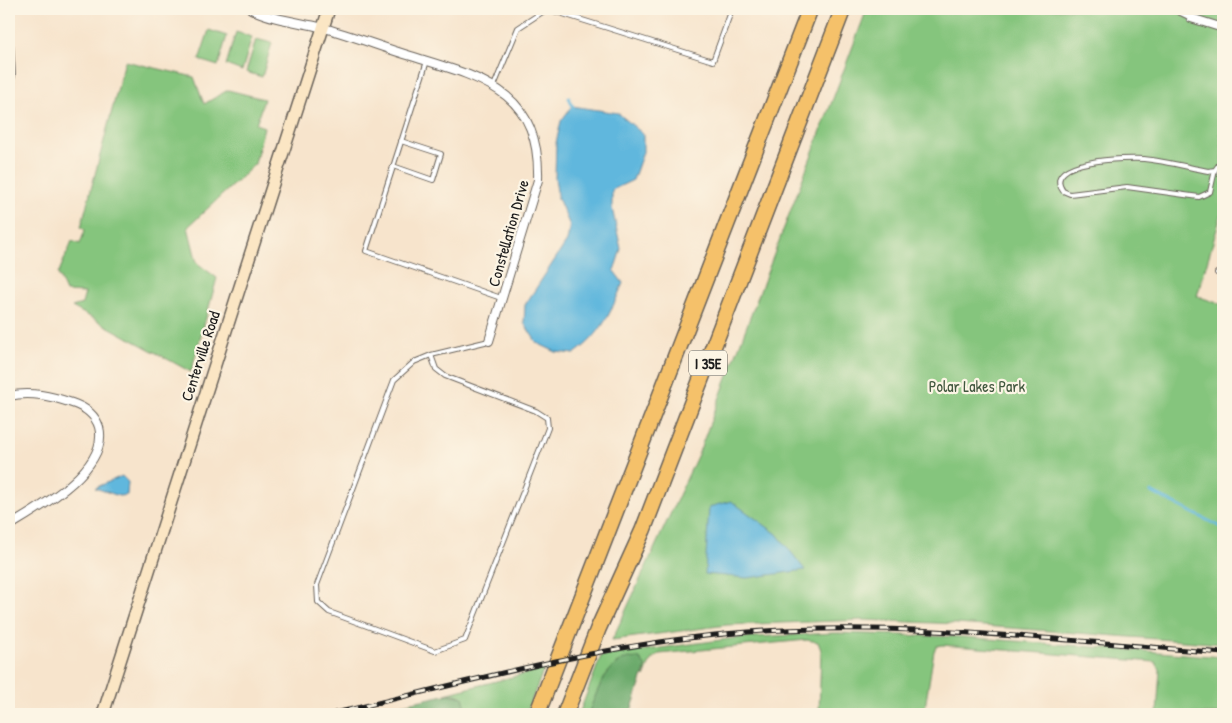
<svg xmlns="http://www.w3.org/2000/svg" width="1232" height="723" font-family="'Patrick Hand',sans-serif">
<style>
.green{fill:#85c57d;stroke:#50704c}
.forest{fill:#6caa6c;stroke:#446344}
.water{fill:#60b7dd;stroke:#3e6a7c}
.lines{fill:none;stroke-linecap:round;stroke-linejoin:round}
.stream{stroke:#60b7dd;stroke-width:3}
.lane-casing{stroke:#69625a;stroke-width:6}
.street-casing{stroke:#69625a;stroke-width:10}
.secondary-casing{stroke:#69625a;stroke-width:14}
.highway-casing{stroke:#69625a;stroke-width:18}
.lane{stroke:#fff;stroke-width:4}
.street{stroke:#fff;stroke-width:8}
.secondary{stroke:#fbe6c4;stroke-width:11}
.highway{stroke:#f5c16b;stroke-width:15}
.rail-casing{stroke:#1c1c1c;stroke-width:5}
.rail{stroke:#fcf5e5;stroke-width:3;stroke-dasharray:9;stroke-linecap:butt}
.labels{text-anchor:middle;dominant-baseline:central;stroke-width:4.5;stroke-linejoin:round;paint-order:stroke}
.shield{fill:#fcf5e5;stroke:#5f5d58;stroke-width:1}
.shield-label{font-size:15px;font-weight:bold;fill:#1c1c1c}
.street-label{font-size:16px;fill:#1c1c1c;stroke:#fcf5e5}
.park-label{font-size:16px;fill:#41573e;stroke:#fcf5e5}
</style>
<rect width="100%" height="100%" fill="#fcf5e5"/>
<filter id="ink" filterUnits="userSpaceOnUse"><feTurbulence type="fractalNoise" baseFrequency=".02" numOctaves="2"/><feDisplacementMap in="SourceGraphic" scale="10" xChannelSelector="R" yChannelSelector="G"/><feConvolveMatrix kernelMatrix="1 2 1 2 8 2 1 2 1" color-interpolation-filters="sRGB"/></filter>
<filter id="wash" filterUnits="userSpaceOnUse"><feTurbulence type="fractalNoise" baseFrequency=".0096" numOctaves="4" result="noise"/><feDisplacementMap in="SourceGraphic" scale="20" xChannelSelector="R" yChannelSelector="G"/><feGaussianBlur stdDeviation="1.12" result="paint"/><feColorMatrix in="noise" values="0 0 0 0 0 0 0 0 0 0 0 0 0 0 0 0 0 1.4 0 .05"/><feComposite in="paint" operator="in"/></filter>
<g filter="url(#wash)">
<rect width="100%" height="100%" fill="#f7e4cc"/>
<g class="green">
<path d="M867 9H1223V209L1197 296 1223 305V644L957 624 863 620 727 625 612 640 699 452Z"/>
<path d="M209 30 227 36 218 66 199 60Z"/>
<path d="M236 32 252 37 242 71 226 65Z"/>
<path d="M256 39 272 43 262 77 246 72Z"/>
<path d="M125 61 194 77 204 104 228 90 264 99 256 124 264 127 255 164 188 227 197 263 217 278 191 372 72 307 82 304 85 293 66 292 58 274 72 241 80 244 85 230 81 227Z"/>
<path d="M834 633 963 637 1223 657V714H1157L1160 669 1155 662 942 645 937 646 934 651 924 714H819L821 650 818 642 807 640 659 654 651 660 644 677 646 672 617 663 604 679 588 714H579L601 656 736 638Z"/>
<path d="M544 669 526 714H464L463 697 455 694H445Z"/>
</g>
<g class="forest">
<path d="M628 658 640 659 646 667 630 714H588C597 693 604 666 628 658Z"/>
<path d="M449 694 463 697 465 704 464 714H357Z"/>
</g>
<g class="water">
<path d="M572 106 618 113 643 134V152L633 180 612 190V208L621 249 614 271 623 283C610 314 602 334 574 354L556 352 537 343 524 323 525 305 567 241 570 226 558 198 555 178 556 143 561 121Z"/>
<path d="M122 476 128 482 127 495 119 496 95 488Z"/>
<path d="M731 501 777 534 805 570 747 578 705 574 709 507Z"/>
</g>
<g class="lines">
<g class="stream">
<path d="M569 98 574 109"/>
<path d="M1151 492 1223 528"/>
</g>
</g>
</g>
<g filter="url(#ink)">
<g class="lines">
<defs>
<g id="lane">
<path d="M547 9 713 61 732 9"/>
<path d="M1172 9 1191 18"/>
<path d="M427 61 366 251 501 298"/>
<path d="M494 86 518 28 547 9"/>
<path d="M393 166 433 180 441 154 401 141"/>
<path d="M1215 170 1210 192 1199 197 1127 187 1070 194 1063 191C1040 159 1129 158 1144 159 1165 161 1187 167 1208 171L1215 170 1220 163 1223 136"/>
<path d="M1217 273 1223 271"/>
<path d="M431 355 436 369 445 376 536 411 547 418 548 428 465 640 435 651 329 612 318 602 317 585 394 380 414 362 431 355 489 341"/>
</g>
<g id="street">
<path d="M251 9C271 19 298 22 320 27 351 35 381 47 411 56 481 78 541 90 538 180L489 341"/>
<path d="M1191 18 1223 28"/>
<path d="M9 44 11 75 9 84"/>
<path d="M9 396C31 391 51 396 72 403 84 407 95 414 99 427 110 469 37 509 9 526"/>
</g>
<path id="secondary" d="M103 714 329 9"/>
<g id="highway">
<path d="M537 714 810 9"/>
<path d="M565 714 598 629 643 530 843 9"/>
</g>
</defs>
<use href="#lane" class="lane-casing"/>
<use href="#street" class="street-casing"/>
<use href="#secondary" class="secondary-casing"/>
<use href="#highway" class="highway-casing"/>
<use href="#lane" class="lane"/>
<use href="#street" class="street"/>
<use href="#secondary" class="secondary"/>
<use href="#highway" class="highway"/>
<defs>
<path id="rail" d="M331 714C469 682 607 642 749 632 907 621 1066 641 1223 653"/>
</defs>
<use href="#rail" class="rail-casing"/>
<use href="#rail" class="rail"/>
</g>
</g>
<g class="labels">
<rect class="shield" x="689" y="350.5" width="38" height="25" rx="4"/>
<g class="shield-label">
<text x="708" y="363">I 35E</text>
</g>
<g class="street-label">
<text transform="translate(508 233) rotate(-74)">Constellation Drive</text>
<text transform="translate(200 356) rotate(-72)">Centerville Road</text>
</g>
<g class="park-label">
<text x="977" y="386">Polar Lakes Park</text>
</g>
</g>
<rect width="1232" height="723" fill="none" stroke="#fcf5e5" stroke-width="30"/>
</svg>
